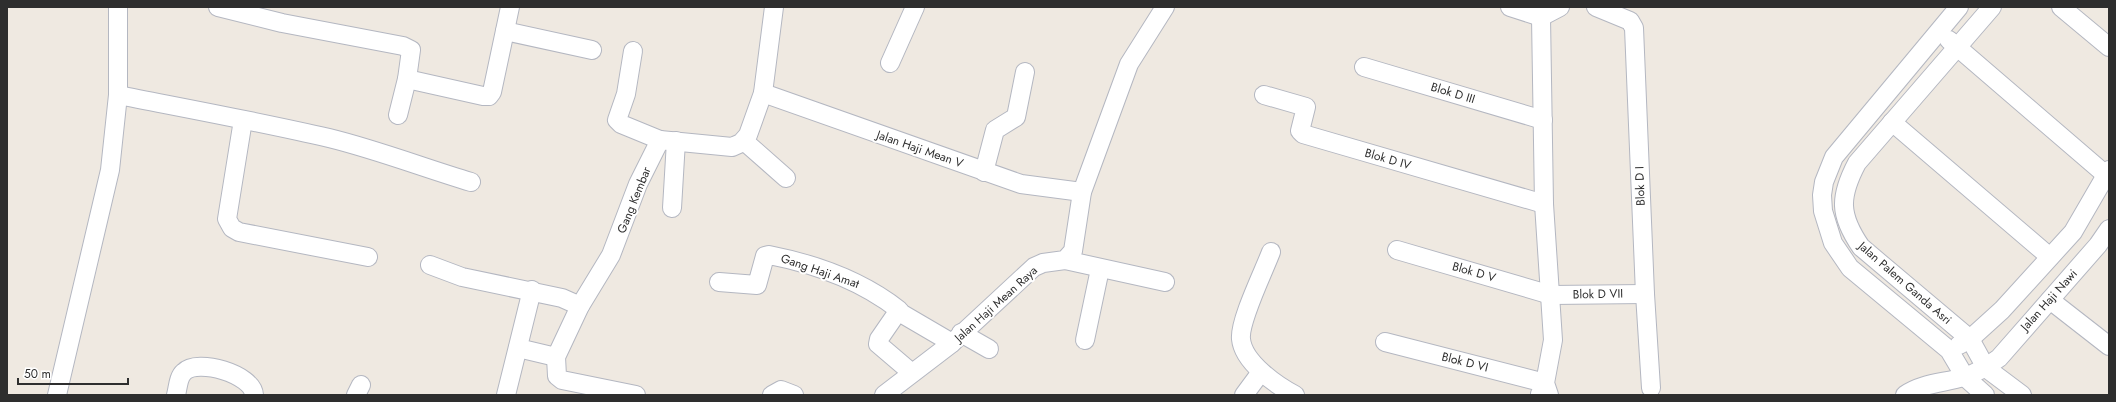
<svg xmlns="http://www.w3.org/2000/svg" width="2116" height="402" font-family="Jost,sans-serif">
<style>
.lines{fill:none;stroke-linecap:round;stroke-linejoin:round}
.minor-casing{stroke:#b4b7c1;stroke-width:20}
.minor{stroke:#fff;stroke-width:18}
.labels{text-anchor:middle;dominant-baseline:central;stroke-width:4;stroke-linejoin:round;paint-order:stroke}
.street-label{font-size:12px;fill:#2e2e2e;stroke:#fff}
</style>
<rect width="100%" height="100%" fill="#efe9e1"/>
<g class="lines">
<defs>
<g id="minor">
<path d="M218 7 282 23 403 46 411 50 407 79 398 115"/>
<path d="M1510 7 1541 17"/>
<path d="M1596 7 1630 21 1634 28 1645 294 1651 388"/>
<path d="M1959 7 1834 157 1824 182 1822 195 1823 211 1833 243 1850 268 1949 350 1965 377 1985 395"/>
<path d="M1992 7 1857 163C1839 197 1839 215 1861 247L1970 339 1986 368 2022 395"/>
<path d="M2061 7 2109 47"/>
<path d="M1541 17 1544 204 1553 340 1545 383 1549 395"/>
<path d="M1541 17 1560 7"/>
<path d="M505 31 592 50"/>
<path d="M1949 40 2106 175"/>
<path d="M633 51 626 94 617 120 621 124 660 140"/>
<path d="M890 63 915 7"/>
<path d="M1364 67 1543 120"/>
<path d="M407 79 483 96H489L492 92 510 7"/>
<path d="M763 93 1021 184 1082 192"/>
<path d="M118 95C189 109 260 122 329 138 378 150 424 168 471 182"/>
<path d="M1264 95 1306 107 1300 131 1303 134 1544 204"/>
<path d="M243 120 227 219 232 228 239 232 368 257"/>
<path d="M1892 122 2050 257"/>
<path d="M744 141 786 178"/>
<path d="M984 172 995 130 1016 117 1025 72"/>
<path d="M672 208 676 141"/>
<path d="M1397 250 1551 295 1645 294"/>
<path d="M1271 252C1264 271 1239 321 1241 339 1243 362 1276 385 1295 395"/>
<path d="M1065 260 1165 282"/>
<path d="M430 265 462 277 562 298 580 306"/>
<path d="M719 282 757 285 765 256 769 255C815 264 862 281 899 310L879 339 878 344 912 373"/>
<path d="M2050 300 2109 346"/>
<path d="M899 312 952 343"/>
<path d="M961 333 989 349"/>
<path d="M1085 340 1100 269"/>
<path d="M1385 342 1545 383 1540 394"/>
<path d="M1959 345 1970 339 2002 310 2073 232 2109 170"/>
<path d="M518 348 556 357"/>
<path d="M57 395 110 170 118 95V7"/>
<path d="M176 395C178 388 178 377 184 372 197 358 253 374 254 395"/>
<path d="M356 395 361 385"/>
<path d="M506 395 532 290"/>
<path d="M636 395 562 380 557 376 556 357 580 306 611 255 638 184 660 140 732 147 741 143 748 135 763 93 774 7"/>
<path d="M772 395 781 390 794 395"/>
<path d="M884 395 952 343 1034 267 1043 263 1065 260 1073 251 1082 192 1129 64 1165 7"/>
<path d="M1244 395 1261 372"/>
<path d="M1905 395C1922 383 1944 383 1964 377 1977 373 1988 366 1999 358L2098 245 2109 229"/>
</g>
</defs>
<use href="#minor" class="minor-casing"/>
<use href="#minor" class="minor"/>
</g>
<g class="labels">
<g class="street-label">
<text transform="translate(1453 93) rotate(17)">Blok D III</text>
<text transform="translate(920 149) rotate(19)">Jalan Haji Mean V</text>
<text transform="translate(1388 159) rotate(16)">Blok D IV</text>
<text transform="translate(1640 186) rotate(-92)">Blok D I</text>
<text transform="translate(634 200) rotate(-68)">Gang Kembar</text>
<text transform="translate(820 271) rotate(19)">Gang Haji Amat</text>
<text transform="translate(1474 272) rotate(16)">Blok D V</text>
<text transform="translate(1905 283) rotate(41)">Jalan Palem Ganda Asri</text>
<text transform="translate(1598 294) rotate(-1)">Blok D VII</text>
<text transform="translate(2049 300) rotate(-48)">Jalan Haji Nawi</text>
<text transform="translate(996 304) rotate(-42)">Jalan Haji Mean Raya</text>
<text transform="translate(1465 362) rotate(14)">Blok D VI</text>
</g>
</g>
<rect width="2116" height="402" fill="none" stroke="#2e2e2e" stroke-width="16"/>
<path d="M18 378v6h110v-6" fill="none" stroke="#2e2e2e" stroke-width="2"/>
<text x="24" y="378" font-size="12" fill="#2e2e2e" stroke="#ffffff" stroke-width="3" paint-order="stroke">50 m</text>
</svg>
